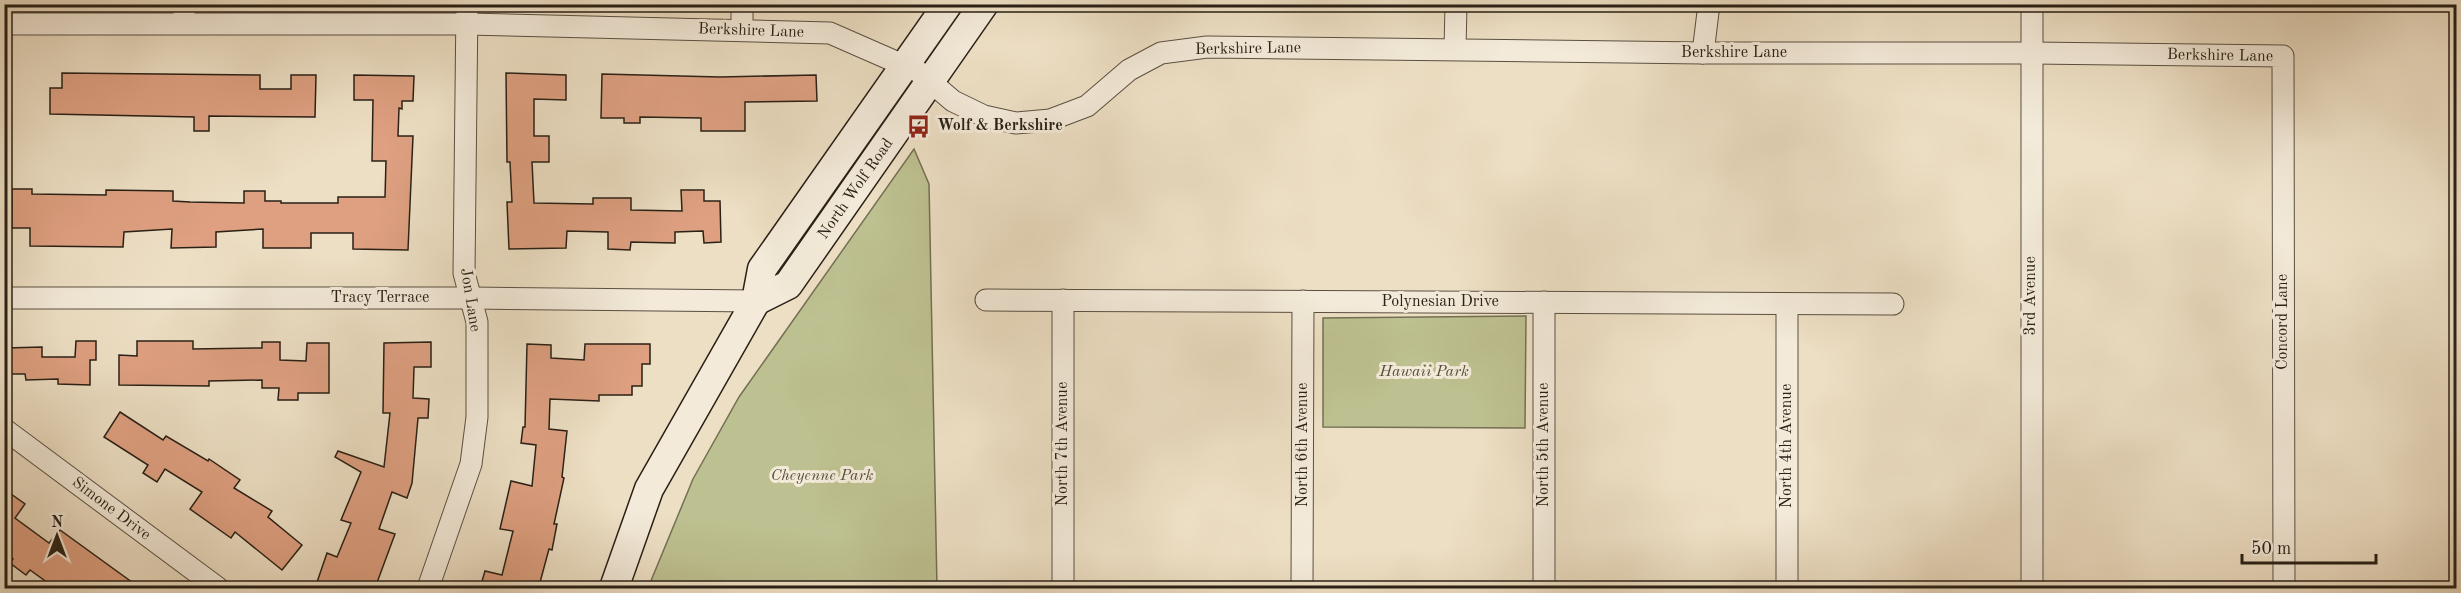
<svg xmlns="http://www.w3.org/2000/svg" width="2461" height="593" font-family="'Old Standard TT',serif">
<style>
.green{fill:#bdc090;stroke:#737053;stroke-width:1.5}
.building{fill:#dea081;stroke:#292016;stroke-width:1.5}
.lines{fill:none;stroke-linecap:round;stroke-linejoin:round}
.street-casing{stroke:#5a5042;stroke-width:23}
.secondary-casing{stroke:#292016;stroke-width:31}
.street{stroke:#f3ead9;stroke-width:21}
.secondary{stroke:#f3ead9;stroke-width:28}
.labels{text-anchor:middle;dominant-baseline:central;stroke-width:6;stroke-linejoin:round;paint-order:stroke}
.street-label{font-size:16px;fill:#292016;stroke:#f3ead9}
.poi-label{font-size:16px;font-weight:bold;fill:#292016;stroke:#f3ead9;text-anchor:start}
.park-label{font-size:16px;font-style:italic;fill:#55503b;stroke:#f3ead9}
</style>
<rect width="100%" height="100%" fill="#eddfc4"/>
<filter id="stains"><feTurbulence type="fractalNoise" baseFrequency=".00333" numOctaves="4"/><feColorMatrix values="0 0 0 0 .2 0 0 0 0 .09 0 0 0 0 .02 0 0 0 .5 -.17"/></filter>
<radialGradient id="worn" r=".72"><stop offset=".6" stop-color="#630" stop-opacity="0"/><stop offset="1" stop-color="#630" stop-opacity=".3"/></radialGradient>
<g class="green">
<path d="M914 149 929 184 937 588H648L693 479 739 397Z"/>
<path d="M1526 316 1525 428 1323 427V318Z"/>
</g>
<g class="building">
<path d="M62 73 260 75V89H291V75H316L315 117 209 116V131H194V117L50 114V88H62Z"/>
<path d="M506 73 566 75V100L534 99V136H549V162H532L534 203 593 204V198H631V210L682 211 681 190H704V201H720L721 242 704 243 703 231 675 232V243L631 242 630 250 608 249V232L567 231 566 248 509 249 507 202H512L510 162H507Z"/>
<path d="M602 74 720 77 816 75 817 101 745 102V131H701V118L640 117V123H624V118H601Z"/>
<path d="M354 75 414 76 413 101H402V109L399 108 398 136H413L408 250 353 249V233H311V248H263V229L216 232V247L171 248 172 229 124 232 123 247 30 246V228H12V189H32V194L106 195V190L173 191V201L190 202 244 203V191H265V201H281V203H338V197H385L386 161H372L373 100H354Z"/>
<path d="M76 341H96V360H90V385L58 384V379L26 380 25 374H6V348L42 347V357H75Z"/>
<path d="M137 341H193V349L262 348V342H280V360L306 361 307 343H329V393H298V400H278L279 388H262V380L209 381V386L119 385V355L137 356Z"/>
<path d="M431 342V367H414L413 398 429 399 428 418H418L412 483 407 498 392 492 379 529 395 534 375 588H315L327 553 337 557 351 523 341 520 361 472 335 457 338 451 384 467 390 413H383L384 343Z"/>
<path d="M527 344 551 345V358L584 360 585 344H650V364H642V386H632V395H599V401L550 399 549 429 567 431 562 477 564 478 554 524H557L552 550 549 549 539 586 533 584 532 588H480L485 571 502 575 513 531 500 529 511 481 532 486 536 445 521 443 523 427H525Z"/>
<path d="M120 412 163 440 166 436 208 461 209 459 240 480 234 488 272 511 268 517 302 545 282 570 235 532 231 538 190 509 202 492 165 469 157 482 143 473 148 465 104 437Z"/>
<path d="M4 489 25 504 15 518 49 543 60 530 140 588H55L30 570 26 575 10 563 13 559 4 552Z"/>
</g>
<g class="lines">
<defs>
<g id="street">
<path d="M2032 4V588"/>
<path d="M184 23V4"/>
<path d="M4 24H467L830 33 919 72 953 101 984 116 1016 123 1050 120 1087 106 1129 70 1161 53 1207 47 1703 53H2030L2283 56 2284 588"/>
<path d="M742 30V4"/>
<path d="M1455 49 1456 4"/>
<path d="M1703 53 1709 4"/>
<path d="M4 298H471L756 301"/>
<path d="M986 300 1893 304"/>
<path d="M1544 302V588"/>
<path d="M4 429 218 588"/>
<path d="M428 588 471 464 477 417V322L464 273 467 4"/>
<path d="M1063 588V300"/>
<path d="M1302 588 1303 301"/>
<path d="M1787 588V304"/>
</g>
<g id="secondary">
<path d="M756 301 788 285 984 4"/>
<path d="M614 588 649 489 756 301 762 269 948 4"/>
</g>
</defs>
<use href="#street" class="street-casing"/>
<use href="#secondary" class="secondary-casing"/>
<use href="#street" class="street"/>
<use href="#secondary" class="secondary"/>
</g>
<defs>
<symbol id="bus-bare" viewBox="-9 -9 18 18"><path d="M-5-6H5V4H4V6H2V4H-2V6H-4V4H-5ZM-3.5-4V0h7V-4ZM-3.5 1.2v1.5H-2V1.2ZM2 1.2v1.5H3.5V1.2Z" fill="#8f2418" stroke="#f3ead9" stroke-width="2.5" paint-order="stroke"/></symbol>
</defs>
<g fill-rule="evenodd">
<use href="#bus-bare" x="902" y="110" width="33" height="33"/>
</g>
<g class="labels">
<g class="street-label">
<text transform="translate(751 31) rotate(2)">Berkshire Lane</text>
<text transform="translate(1248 49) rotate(-1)">Berkshire Lane</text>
<text x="1734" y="53">Berkshire Lane</text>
<text transform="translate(2220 56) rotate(1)">Berkshire Lane</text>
<text transform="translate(856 189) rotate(-55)">North Wolf Road</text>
<text transform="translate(2031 296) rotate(-90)">3rd Avenue</text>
<text x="380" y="298">Tracy Terrace</text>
<text transform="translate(470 300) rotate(81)">Jon Lane</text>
<text x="1440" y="302">Polynesian Drive</text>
<text transform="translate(2283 322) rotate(-90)">Concord Lane</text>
<text transform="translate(1063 444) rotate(-90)">North 7th Avenue</text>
<text transform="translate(1303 445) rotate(-90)">North 6th Avenue</text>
<text transform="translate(1544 445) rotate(-90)">North 5th Avenue</text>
<text transform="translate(1787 446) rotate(-90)">North 4th Avenue</text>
<text transform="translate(111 509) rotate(37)">Simone Drive</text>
</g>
<g class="poi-label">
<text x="937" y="126">Wolf &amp; Berkshire</text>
</g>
<g class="park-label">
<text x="1424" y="372">Hawaii Park</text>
<text x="822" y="476">Cheyenne Park</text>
</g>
</g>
<rect width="2461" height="593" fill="none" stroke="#eddfc4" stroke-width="24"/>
<rect x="6" y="6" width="2449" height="581" fill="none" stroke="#292016" stroke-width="3"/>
<rect x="12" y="12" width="2437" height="569" fill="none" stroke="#292016" stroke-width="1.5"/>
<g transform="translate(57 536)" stroke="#f3ead9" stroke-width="4.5" paint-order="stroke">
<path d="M0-4.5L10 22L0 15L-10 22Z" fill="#292016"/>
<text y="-9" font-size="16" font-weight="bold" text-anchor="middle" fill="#292016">N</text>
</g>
<path d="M2242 554v9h134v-9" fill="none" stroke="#292016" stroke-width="3"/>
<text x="2251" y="554" font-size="18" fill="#292016" stroke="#f3ead9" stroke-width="4.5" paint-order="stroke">50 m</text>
<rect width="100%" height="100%" filter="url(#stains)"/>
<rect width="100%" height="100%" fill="url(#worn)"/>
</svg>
